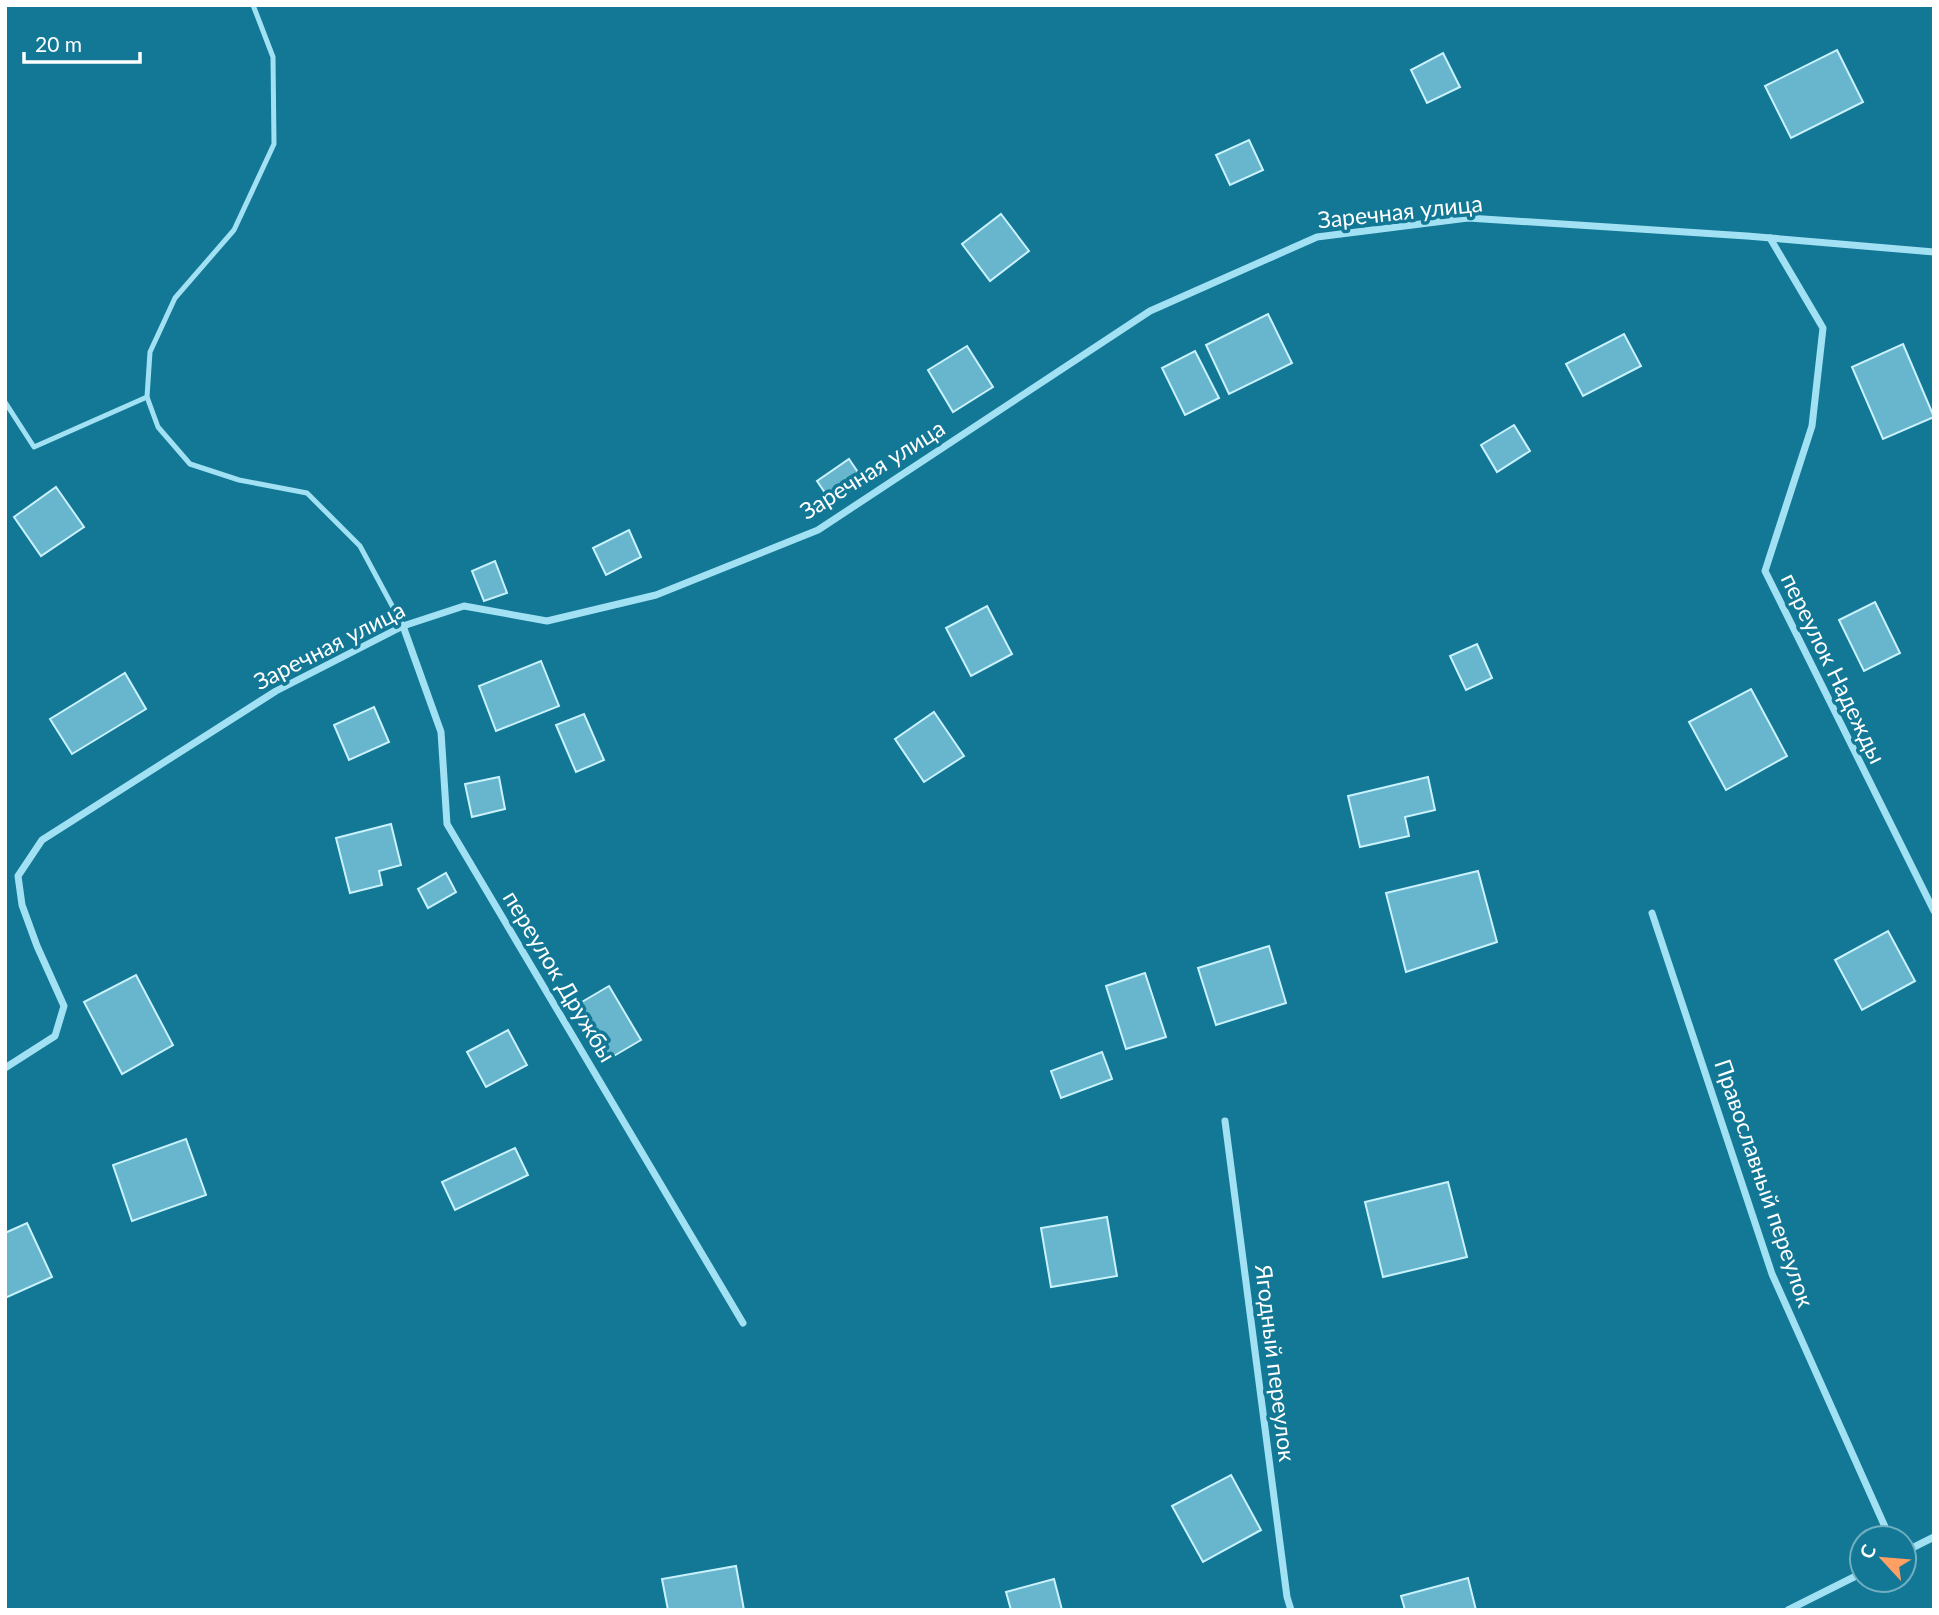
<svg xmlns="http://www.w3.org/2000/svg" width="1939" height="1615" font-family="Lato,sans-serif">
<style>
.building{fill:#67b6cd;stroke:#caf2fd;stroke-width:2}
.lines{fill:none;stroke-linecap:round;stroke-linejoin:round}
.lane{stroke:#a2e1f3;stroke-width:5}
.street{stroke:#a2e1f3;stroke-width:7}
.labels{text-anchor:middle;dominant-baseline:central;stroke-width:7;stroke-linejoin:round;paint-order:stroke}
.street-label{font-size:23px;fill:#fff;stroke:#127896}
</style>
<rect width="100%" height="100%" fill="#127896"/>
<g class="building">
<path d="M1837 50 1863 102 1791 138 1765 86Z"/>
<path d="M1443 53 1460 87 1427 103 1411 70Z"/>
<path d="M1249 140 1263 170 1230 185 1216 155Z"/>
<path d="M1001 214 1029 251 990 281 962 244Z"/>
<path d="M1268 314 1292 363 1229 394 1206 345Z"/>
<path d="M1624 334 1641 366 1583 396 1566 364Z"/>
<path d="M1903 344 1934 417 1883 439 1852 367Z"/>
<path d="M967 346 993 387 953 412 928 370Z"/>
<path d="M1195 351 1219 398 1185 415 1162 368Z"/>
<path d="M1514 425 1530 451 1497 472 1481 445Z"/>
<path d="M849 459 864 481 832 503 817 481Z"/>
<path d="M56 487 84 527 41 556 14 517Z"/>
<path d="M629 530 641 557 606 575 593 548Z"/>
<path d="M495 561 507 593 484 601 472 571Z"/>
<path d="M1875 602 1900 653 1864 671 1839 620Z"/>
<path d="M987 606 1012 654 971 676 946 628Z"/>
<path d="M1477 644 1492 678 1466 690 1450 656Z"/>
<path d="M541 661 559 706 496 731 479 686Z"/>
<path d="M125 673 146 709 72 754 50 719Z"/>
<path d="M1751 689 1787 756 1726 790 1689 722Z"/>
<path d="M374 707 389 742 349 760 334 725Z"/>
<path d="M934 712 964 756 924 782 895 739Z"/>
<path d="M584 714 604 760 576 772 556 725Z"/>
<path d="M499 777 505 809 472 817 465 784Z"/>
<path d="M1428 777 1435 810 1405 817 1409 836 1360 847 1348 796Z"/>
<path d="M391 824 401 865 379 871 382 885 350 893 336 838Z"/>
<path d="M1478 871 1497 942 1406 972 1386 893Z"/>
<path d="M446 873 456 892 428 908 418 889Z"/>
<path d="M1888 931 1915 981 1862 1010 1835 960Z"/>
<path d="M1269 946 1286 1003 1216 1025 1198 968Z"/>
<path d="M1145 973 1166 1037 1126 1049 1106 986Z"/>
<path d="M136 975 173 1045 122 1074 84 1002Z"/>
<path d="M609 986 641 1040 607 1060 575 1006Z"/>
<path d="M508 1030 527 1065 486 1087 467 1052Z"/>
<path d="M1102 1052 1112 1079 1061 1098 1051 1071Z"/>
<path d="M186 1139 206 1195 132 1221 113 1165Z"/>
<path d="M515 1148 528 1175 455 1210 442 1182Z"/>
<path d="M1448 1182 1467 1257 1383 1277 1365 1202Z"/>
<path d="M1107 1217 1117 1276 1051 1287 1041 1228Z"/>
<path d="M27 1223 52 1277 5 1298V1233Z"/>
<path d="M1231 1475 1261 1530 1203 1562 1172 1506Z"/>
<path d="M736 1566 744 1610H668L662 1579Z"/>
<path d="M1468 1578 1476 1610H1405L1401 1596Z"/>
<path d="M1054 1579 1062 1610H1011L1006 1592Z"/>
</g>
<g class="lines">
<g class="lane">
<path d="M147 397 158 427 190 464 239 480 307 493 360 546 403 626"/>
<path d="M5 402 34 447 147 397 150 352 175 298 234 230 274 144 273 57 253 5"/>
</g>
<g class="street">
<path d="M1770 238 1823 328 1812 426 1765 571 1934 911"/>
<path d="M403 626 441 732 447 824 743 1323"/>
<path d="M1652 913 1772 1274 1890 1538"/>
<path d="M5 1068 55 1036 64 1006 37 946 22 905 18 876 42 840 276 691 403 626 464 606 547 621 656 595 818 530 1150 311 1317 237 1468 218 1747 236 1934 252"/>
<path d="M1225 1121 1287 1597 1291 1610"/>
<path d="M1904 1552 1934 1537"/>
<path d="M1788 1610 1862 1573"/>
</g>
</g>
<g class="labels">
<g class="street-label">
<text transform="translate(1400 211) rotate(-6)">Заречная улица</text>
<text transform="translate(872 469) rotate(-32)">Заречная улица</text>
<text transform="translate(329 645) rotate(-27)">Заречная улица</text>
<text transform="translate(1834 668) rotate(64)">переулок Надежды</text>
<text transform="translate(560 976) rotate(59)">переулок Дружбы</text>
<text transform="translate(1765 1183) rotate(71)">Православный переулок</text>
<text transform="translate(1276 1363) rotate(83)">Ягодный переулок</text>
</g>
</g>
<rect width="1939" height="1615" fill="none" stroke="#ffffff" stroke-width="14"/>
<g transform="translate(1883 1559) rotate(296)"><circle r="33" fill="#127896" stroke="#71aec0" stroke-width="2"/>
<path d="M0-5L12 26L0 18L-12 26Z" fill="#ff9f64"/>
<text y="-10" font-size="19" font-weight="bold" text-anchor="middle" fill="#ffffff">С</text>
</g>
<path d="M24 52v10h116v-10" fill="none" stroke="#ffffff" stroke-width="3.5"/>
<text x="35" y="52" font-size="21" fill="#ffffff" stroke="#127896" stroke-width="5" paint-order="stroke">20 m</text>
</svg>
